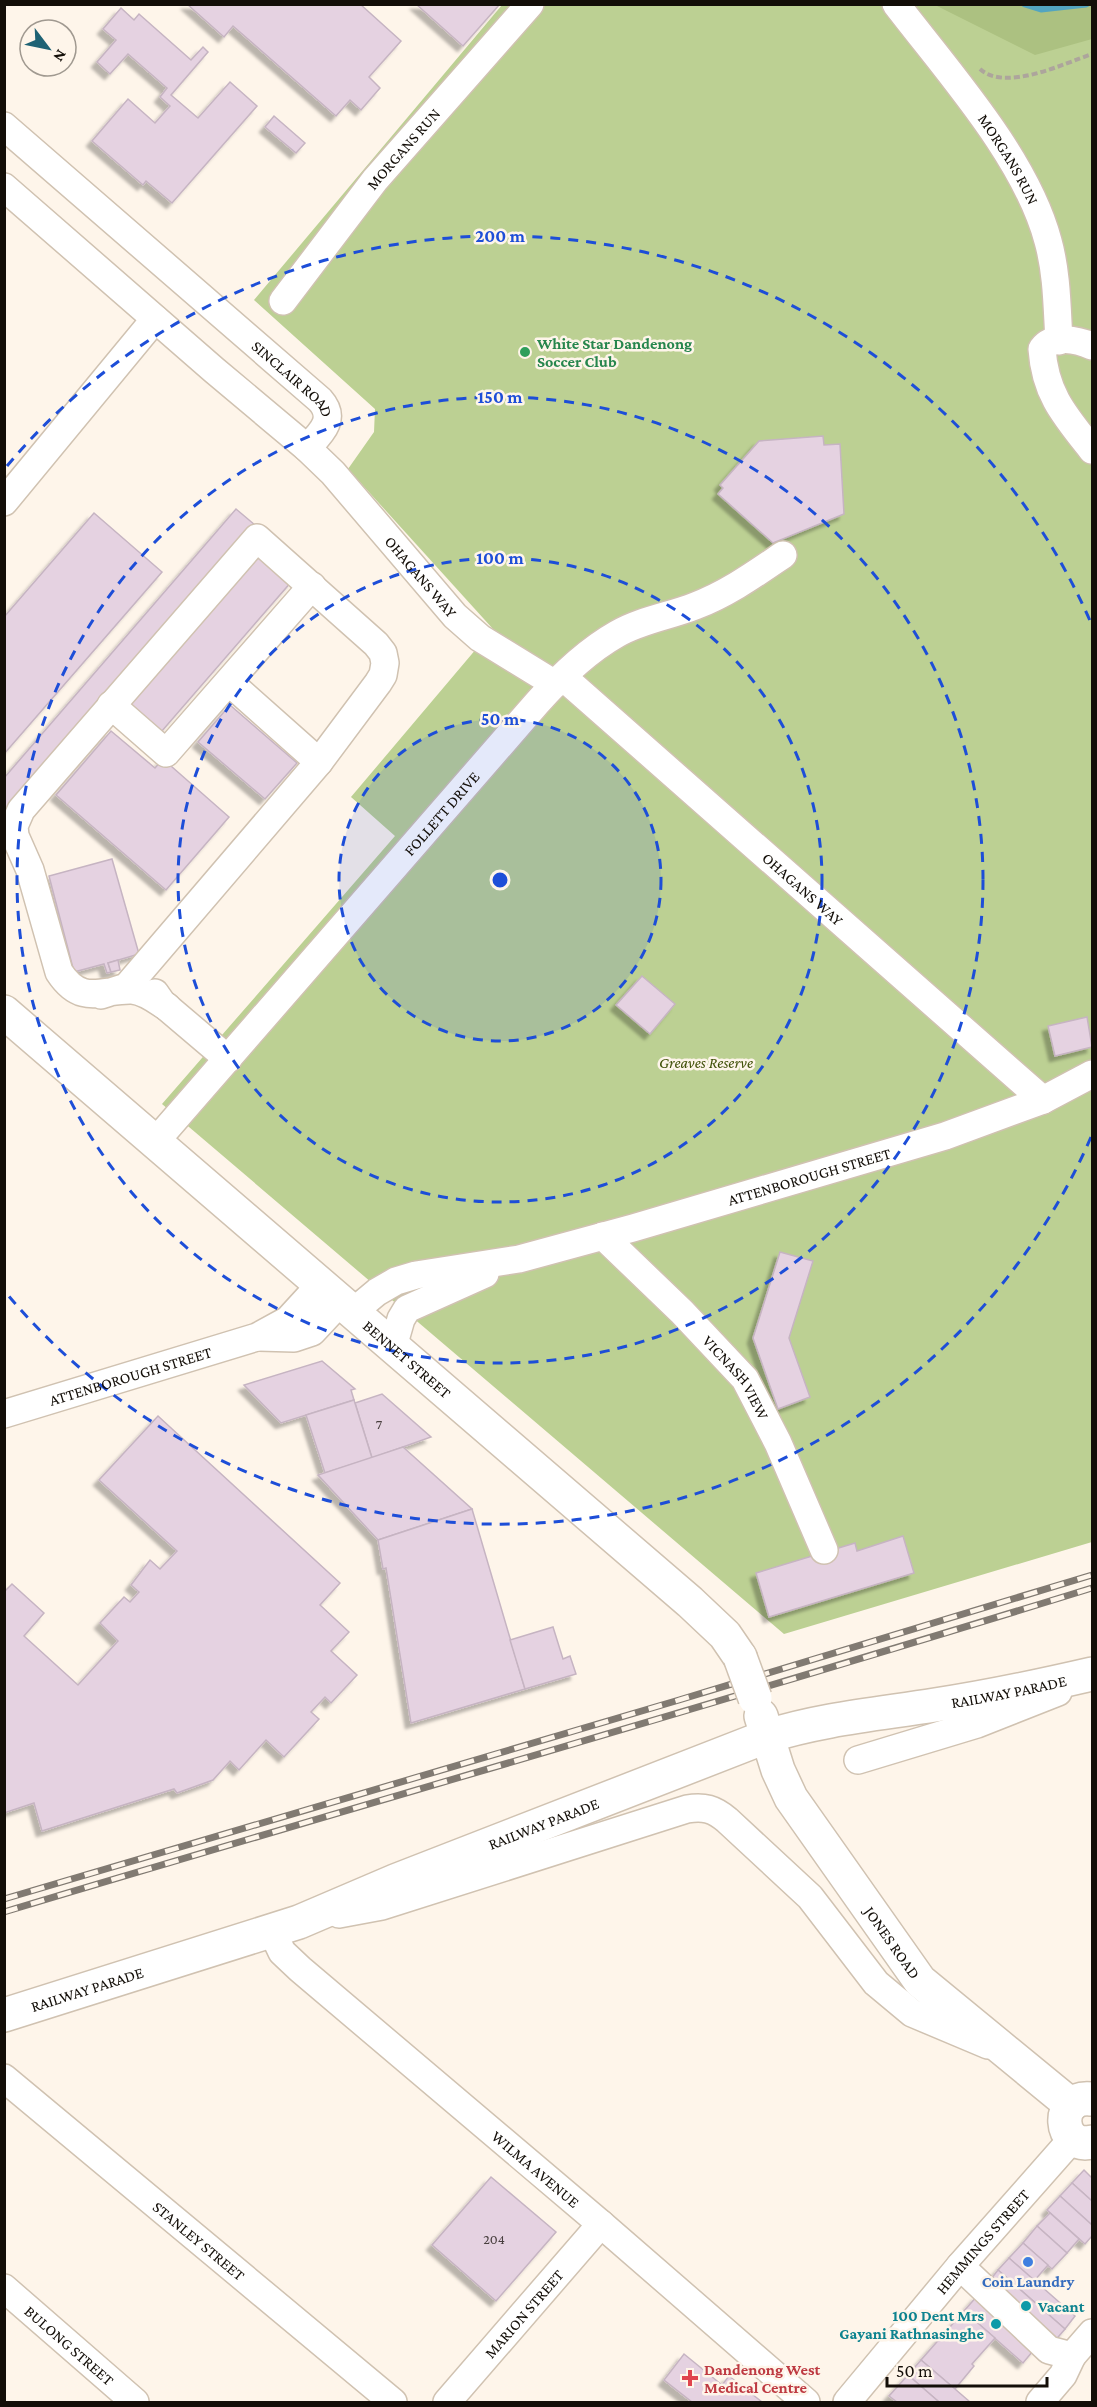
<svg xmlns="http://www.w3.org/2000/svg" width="1097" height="2407" font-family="'Crimson Pro',serif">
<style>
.green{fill:#bcd093}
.forest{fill:#acc181}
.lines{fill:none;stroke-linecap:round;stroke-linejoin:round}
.stream{stroke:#53a5c0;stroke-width:7}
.building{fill:#e5d2e1;stroke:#c6b4c2;stroke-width:1.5;filter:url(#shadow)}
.minor-casing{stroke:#d0c2b1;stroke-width:30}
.major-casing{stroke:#d0c2b1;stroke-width:36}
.path{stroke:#ada59c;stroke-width:4;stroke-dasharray:6 3;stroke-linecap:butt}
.minor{stroke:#fff;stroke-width:27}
.major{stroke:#fff;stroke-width:33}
.rail-casing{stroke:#817a72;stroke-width:7}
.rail{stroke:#fef5ea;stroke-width:4.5;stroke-dasharray:14;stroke-linecap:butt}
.major-bridge-casing{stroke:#d0c2b1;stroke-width:36;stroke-linecap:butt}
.major-bridge{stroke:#fff;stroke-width:33}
.ring{fill:none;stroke:#1d4ed8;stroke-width:3;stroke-dasharray:10 8}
.leisure-dot{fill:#2e9e5b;stroke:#fef5ea;stroke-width:2}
.shop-dot{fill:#3f7fe0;stroke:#fef5ea;stroke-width:2}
.culture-dot{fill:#0f9aa8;stroke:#fef5ea;stroke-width:2}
.health-dot{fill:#e0444e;stroke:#fef5ea;stroke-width:2}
.labels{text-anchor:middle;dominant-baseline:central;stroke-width:5;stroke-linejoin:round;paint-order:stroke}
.number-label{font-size:14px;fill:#483f3e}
.street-label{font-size:16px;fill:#130e08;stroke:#fef5ea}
.leisure-label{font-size:16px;font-weight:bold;fill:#27864d;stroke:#fef5ea;text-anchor:start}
.park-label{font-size:16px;font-style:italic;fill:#405108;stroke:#fef5ea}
.shop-label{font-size:16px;font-weight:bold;fill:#366cbe;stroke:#fef5ea}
.culture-label{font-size:16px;font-weight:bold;fill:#0d838f;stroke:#fef5ea;text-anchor:start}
.health-label{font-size:16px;font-weight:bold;fill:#be3a42;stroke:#fef5ea;text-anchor:start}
.centre{fill:#1d4ed8;stroke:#fef5ea;stroke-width:3}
.ring-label{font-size:18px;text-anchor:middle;font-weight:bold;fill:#1d4ed8;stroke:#fef5ea;stroke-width:5;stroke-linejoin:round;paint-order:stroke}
</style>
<defs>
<filter id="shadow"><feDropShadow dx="-5.5" dy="5.5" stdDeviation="1.5" flood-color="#0004"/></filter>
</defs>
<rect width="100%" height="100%" fill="#fef5ea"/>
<path class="green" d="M502 5H1092V1542L784 1634 162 1104 395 836 351 797 493 629 348 469 374 432 375 409 254 300Z"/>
<path class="forest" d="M935 5H1092V39L1035 55Z"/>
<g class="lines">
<path class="stream" d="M1025 4 1041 9 1086 4"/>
</g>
<g class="building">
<path d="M187 4H360L401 41 369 77 380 88 361 110 350 100 336 116 233 26 224 37Z"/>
<path d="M416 4H500L463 46Z"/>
<path d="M121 8 134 20 139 14 191 60 203 47 208 52 171 95 198 118 230 82 257 106 172 203 146 181 143 185 92 141 128 99 155 123 170 106 160 97 167 88 128 54 110 74 97 62 116 40 103 29Z"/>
<path d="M274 116 305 143 296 153 265 127Z"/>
<path d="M823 436 824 445 840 444 844 514 773 543 718 494 723 488 720 485 759 441Z"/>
<path d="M236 509 255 525 4 815V778Z"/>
<path d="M94 513 162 572 4 754V617Z"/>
<path d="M260 554 292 581 155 739 124 712Z"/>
<path d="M230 705 297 763 265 799 198 742Z"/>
<path d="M111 731 155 768 163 759 229 817 166 890 56 795Z"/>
<path d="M112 859 139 954 108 963 111 972 107 973 104 964 74 972 49 876Z"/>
<path d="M118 960 120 970 111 972 108 963Z"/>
<path d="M642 976 675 1004 650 1034 616 1005Z"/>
<path d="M1087 1017 1092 1047 1055 1056 1048 1026Z"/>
<path d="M780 1252 813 1261 789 1338 810 1397 778 1409 753 1338Z"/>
<path d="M322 1361 355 1389 351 1390 354 1400 281 1423 244 1385Z"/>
<path d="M382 1394 431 1437 372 1458 355 1403Z"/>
<path d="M354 1400 372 1458 325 1473 306 1415Z"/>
<path d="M158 1416 340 1583 320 1605 349 1632 331 1651 357 1675 331 1703 325 1697 311 1712 319 1719 284 1757 266 1740 239 1770 230 1761 213 1780 177 1793 174 1789 42 1831 34 1803 4 1813V1592L12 1584 44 1613 24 1636 78 1685 118 1641 100 1623 124 1597 130 1602 139 1592 131 1585 150 1560 160 1569 177 1551 99 1480Z"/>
<path d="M403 1447 472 1509 378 1540 318 1475Z"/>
<path d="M472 1509 525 1689 411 1723 386 1568 383 1569 378 1540Z"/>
<path d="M903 1536 914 1573 769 1617 756 1573 855 1543 857 1551Z"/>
<path d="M553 1627 563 1659 570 1656 576 1674 525 1689 510 1640Z"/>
<path d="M1084 2170 1092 2178V2201L1072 2183Z"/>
<path d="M491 2177 556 2232 496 2301 432 2245Z"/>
<path d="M1072 2183 1092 2201V2225L1060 2196Z"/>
<path d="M1060 2196 1092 2225V2236L1085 2244 1047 2210Z"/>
<path d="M1050 2213 1079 2239 1067 2253 1037 2226Z"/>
<path d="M1037 2226 1067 2253 1052 2269 1023 2243Z"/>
<path d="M1023 2243 1048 2265 1034 2281 1009 2258Z"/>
<path d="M1009 2258 1075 2316 1065 2329 998 2270Z"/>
<path d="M998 2270 1065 2329 1053 2343 987 2284Z"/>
<path d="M978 2295 1037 2346 1023 2363 964 2311Z"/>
<path d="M964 2311 995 2338 972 2364 974 2366 955 2389 921 2360Z"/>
<path d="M684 2354 722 2385 729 2376 762 2402H692L664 2380Z"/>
<path d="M921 2360 955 2389 970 2402H939L908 2375Z"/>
<path d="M908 2375 939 2402H897L889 2396Z"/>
</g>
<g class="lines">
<defs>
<g id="minor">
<path id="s1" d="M896 4C948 72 1026 158 1048 241 1057 273 1057 308 1059 341"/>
<path id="s2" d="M4 126 320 400C337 419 321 433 307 448L214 370 4 187"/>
<path id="s3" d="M283 301 375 180 530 4"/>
<path d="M1092 346C1078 340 1053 334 1042 349 1045 394 1065 416 1092 450"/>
<path id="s4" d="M307 448 333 473 455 616 480 638 555 684"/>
<path d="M4 502 155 319"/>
<path id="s5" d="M563 677 1043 1100"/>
<path d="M229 682 319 762"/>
<path d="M111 705 166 753 312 586"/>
<path d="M155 993 162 1003 228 1059"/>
<path d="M101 995 126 987 130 983 319 762 378 683 383 675 385 663 383 653 376 644 257 538 21 810 14 826 15 836 30 870 59 972C82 1007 102 989 132 990 145 991 156 1000 167 1007"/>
<path id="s6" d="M155 1142 537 703C560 677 587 651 617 634 641 620 670 616 695 606 727 594 755 574 783 555"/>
<path id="s7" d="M603 1236 682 1312 745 1379 778 1443 824 1550"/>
<path id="s8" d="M353 1312 377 1292 396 1281 416 1275 519 1259 633 1228 945 1136 1043 1100 1092 1074"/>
<path d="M259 1337 294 1338 312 1332 341 1301"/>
<path d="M393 1347 401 1319 407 1309 485 1274"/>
<path id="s9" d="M4 1414 257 1337 288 1320 321 1284"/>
<path d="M858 1760 977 1724 1058 1692"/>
<path d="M339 1914 382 1906 687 1809C704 1806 714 1809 727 1820L810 1897 876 1983 912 2013 988 2045"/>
<path id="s10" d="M272 1931 282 1952 300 1969 601 2224 806 2402"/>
<path id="s11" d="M4 2078 393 2402"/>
<path d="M960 2266 1049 2350 1072 2356 1092 2333"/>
<path id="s12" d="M4 2288 135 2402"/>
<path id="s13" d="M447 2402 601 2224"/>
<path id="s14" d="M847 2402 960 2266 1073 2138"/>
<path d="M1040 2402 1063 2375 1072 2356"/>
</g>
<g id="major">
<path id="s15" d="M4 1012 690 1602 725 1635 740 1657"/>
<path id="s16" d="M761 1716 778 1770 791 1798 920 1981 1071 2105"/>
<path id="s17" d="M4 2015 299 1922 395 1881 768 1736C822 1719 878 1714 935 1705 988 1697 1040 1686 1092 1674"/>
<path d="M1091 2099C1054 2095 1058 2150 1092 2142"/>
</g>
</defs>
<use href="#minor" class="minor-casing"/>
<use href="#major" class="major-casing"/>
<path class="path" d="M980 69C1005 92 1063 64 1092 54"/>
<use href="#minor" class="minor"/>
<use href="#major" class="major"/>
<defs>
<g id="rail">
<path d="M4 1899 679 1700 1092 1575"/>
<path d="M4 1912C367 1803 731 1700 1092 1588"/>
</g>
</defs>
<use href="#rail" class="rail-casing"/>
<use href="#rail" class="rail"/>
<defs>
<path id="major-bridge" d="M740 1657 755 1698"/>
</defs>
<use href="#major-bridge" class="major-bridge-casing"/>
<use href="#major-bridge" class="major-bridge"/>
</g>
<circle cx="500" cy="880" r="161" fill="#1d4ed8" fill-opacity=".12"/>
<g class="ring">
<circle cx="500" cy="880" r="161"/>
<circle cx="500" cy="880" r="322"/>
<circle cx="500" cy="880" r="483"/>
<path d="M1091 1137A644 644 0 0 1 7 1294M7 466A644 644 0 0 1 1091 623"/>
</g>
<circle class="leisure-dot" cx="525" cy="352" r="6"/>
<circle class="shop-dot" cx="1028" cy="2262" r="6"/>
<g class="culture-dot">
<circle cx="1026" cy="2306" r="6"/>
<circle cx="996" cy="2324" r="6"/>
</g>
<path class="health-dot" d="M687 2369h6v6h6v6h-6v6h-6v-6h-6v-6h6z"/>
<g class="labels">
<g class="number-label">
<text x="379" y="1424">7</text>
<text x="494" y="2239">204</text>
</g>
<g class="street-label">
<text stroke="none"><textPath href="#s3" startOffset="194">MORGANS RUN</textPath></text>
<text stroke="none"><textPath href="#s1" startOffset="192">MORGANS RUN</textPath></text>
<text stroke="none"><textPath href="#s2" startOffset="384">SINCLAIR ROAD</textPath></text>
<text stroke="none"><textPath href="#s4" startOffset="172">OHAGANS WAY</textPath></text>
<text stroke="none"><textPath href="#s6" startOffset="436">FOLLETT DRIVE</textPath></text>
<text stroke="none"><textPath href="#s5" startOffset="320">OHAGANS WAY</textPath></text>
<text stroke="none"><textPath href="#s8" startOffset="480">ATTENBOROUGH STREET</textPath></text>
<text stroke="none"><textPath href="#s15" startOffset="532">BENNET STREET</textPath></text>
<text stroke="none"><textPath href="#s9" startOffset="132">ATTENBOROUGH STREET</textPath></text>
<text stroke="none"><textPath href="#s7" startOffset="195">VICNASH VIEW</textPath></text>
<text stroke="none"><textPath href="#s17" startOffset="1059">RAILWAY PARADE</textPath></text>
<text stroke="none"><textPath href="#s17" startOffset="573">RAILWAY PARADE</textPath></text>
<text stroke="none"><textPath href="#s16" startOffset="264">JONES ROAD</textPath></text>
<text stroke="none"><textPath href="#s17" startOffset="87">RAILWAY PARADE</textPath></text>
<text stroke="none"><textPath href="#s10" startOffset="357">WILMA AVENUE</textPath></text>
<text stroke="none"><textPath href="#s11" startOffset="254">STANLEY STREET</textPath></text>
<text stroke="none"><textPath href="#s14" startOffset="210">HEMMINGS STREET</textPath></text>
<text stroke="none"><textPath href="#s13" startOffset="117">MARION STREET</textPath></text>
<text stroke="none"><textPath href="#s12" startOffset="87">BULONG STREET</textPath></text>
</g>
<g class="leisure-label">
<text x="537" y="343">White Star Dandenong<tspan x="537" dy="18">Soccer Club</tspan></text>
</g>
<g class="park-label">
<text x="706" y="1062">Greaves Reserve</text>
</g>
<g class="shop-label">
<text x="1028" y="2281">Coin Laundry</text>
</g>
<g class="culture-label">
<text x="1038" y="2306">Vacant</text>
<text x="984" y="2315" text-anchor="end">100 Dent Mrs<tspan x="984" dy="18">Gayani Rathnasinghe</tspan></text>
</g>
<g class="health-label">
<text x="704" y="2369">Dandenong West<tspan x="704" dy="18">Medical Centre</tspan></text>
</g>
</g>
<circle cx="500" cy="880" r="9" class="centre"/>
<g class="ring-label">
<text x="500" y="242">200 m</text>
<text x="500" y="403">150 m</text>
<text x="500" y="564">100 m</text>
<text x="500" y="725">50 m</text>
</g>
<rect width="1097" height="2407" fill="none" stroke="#130e08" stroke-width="12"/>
<g transform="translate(48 48) rotate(122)"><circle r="28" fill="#fef5ea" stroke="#a09990" stroke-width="1.5"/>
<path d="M0-4.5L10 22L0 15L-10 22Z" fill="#1e6274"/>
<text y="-9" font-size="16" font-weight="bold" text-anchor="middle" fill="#130e08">N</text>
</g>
<path d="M887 2377v9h160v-9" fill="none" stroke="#130e08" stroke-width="3"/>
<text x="896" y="2377" font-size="18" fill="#130e08" stroke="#fef5ea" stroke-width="4.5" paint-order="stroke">50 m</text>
</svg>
